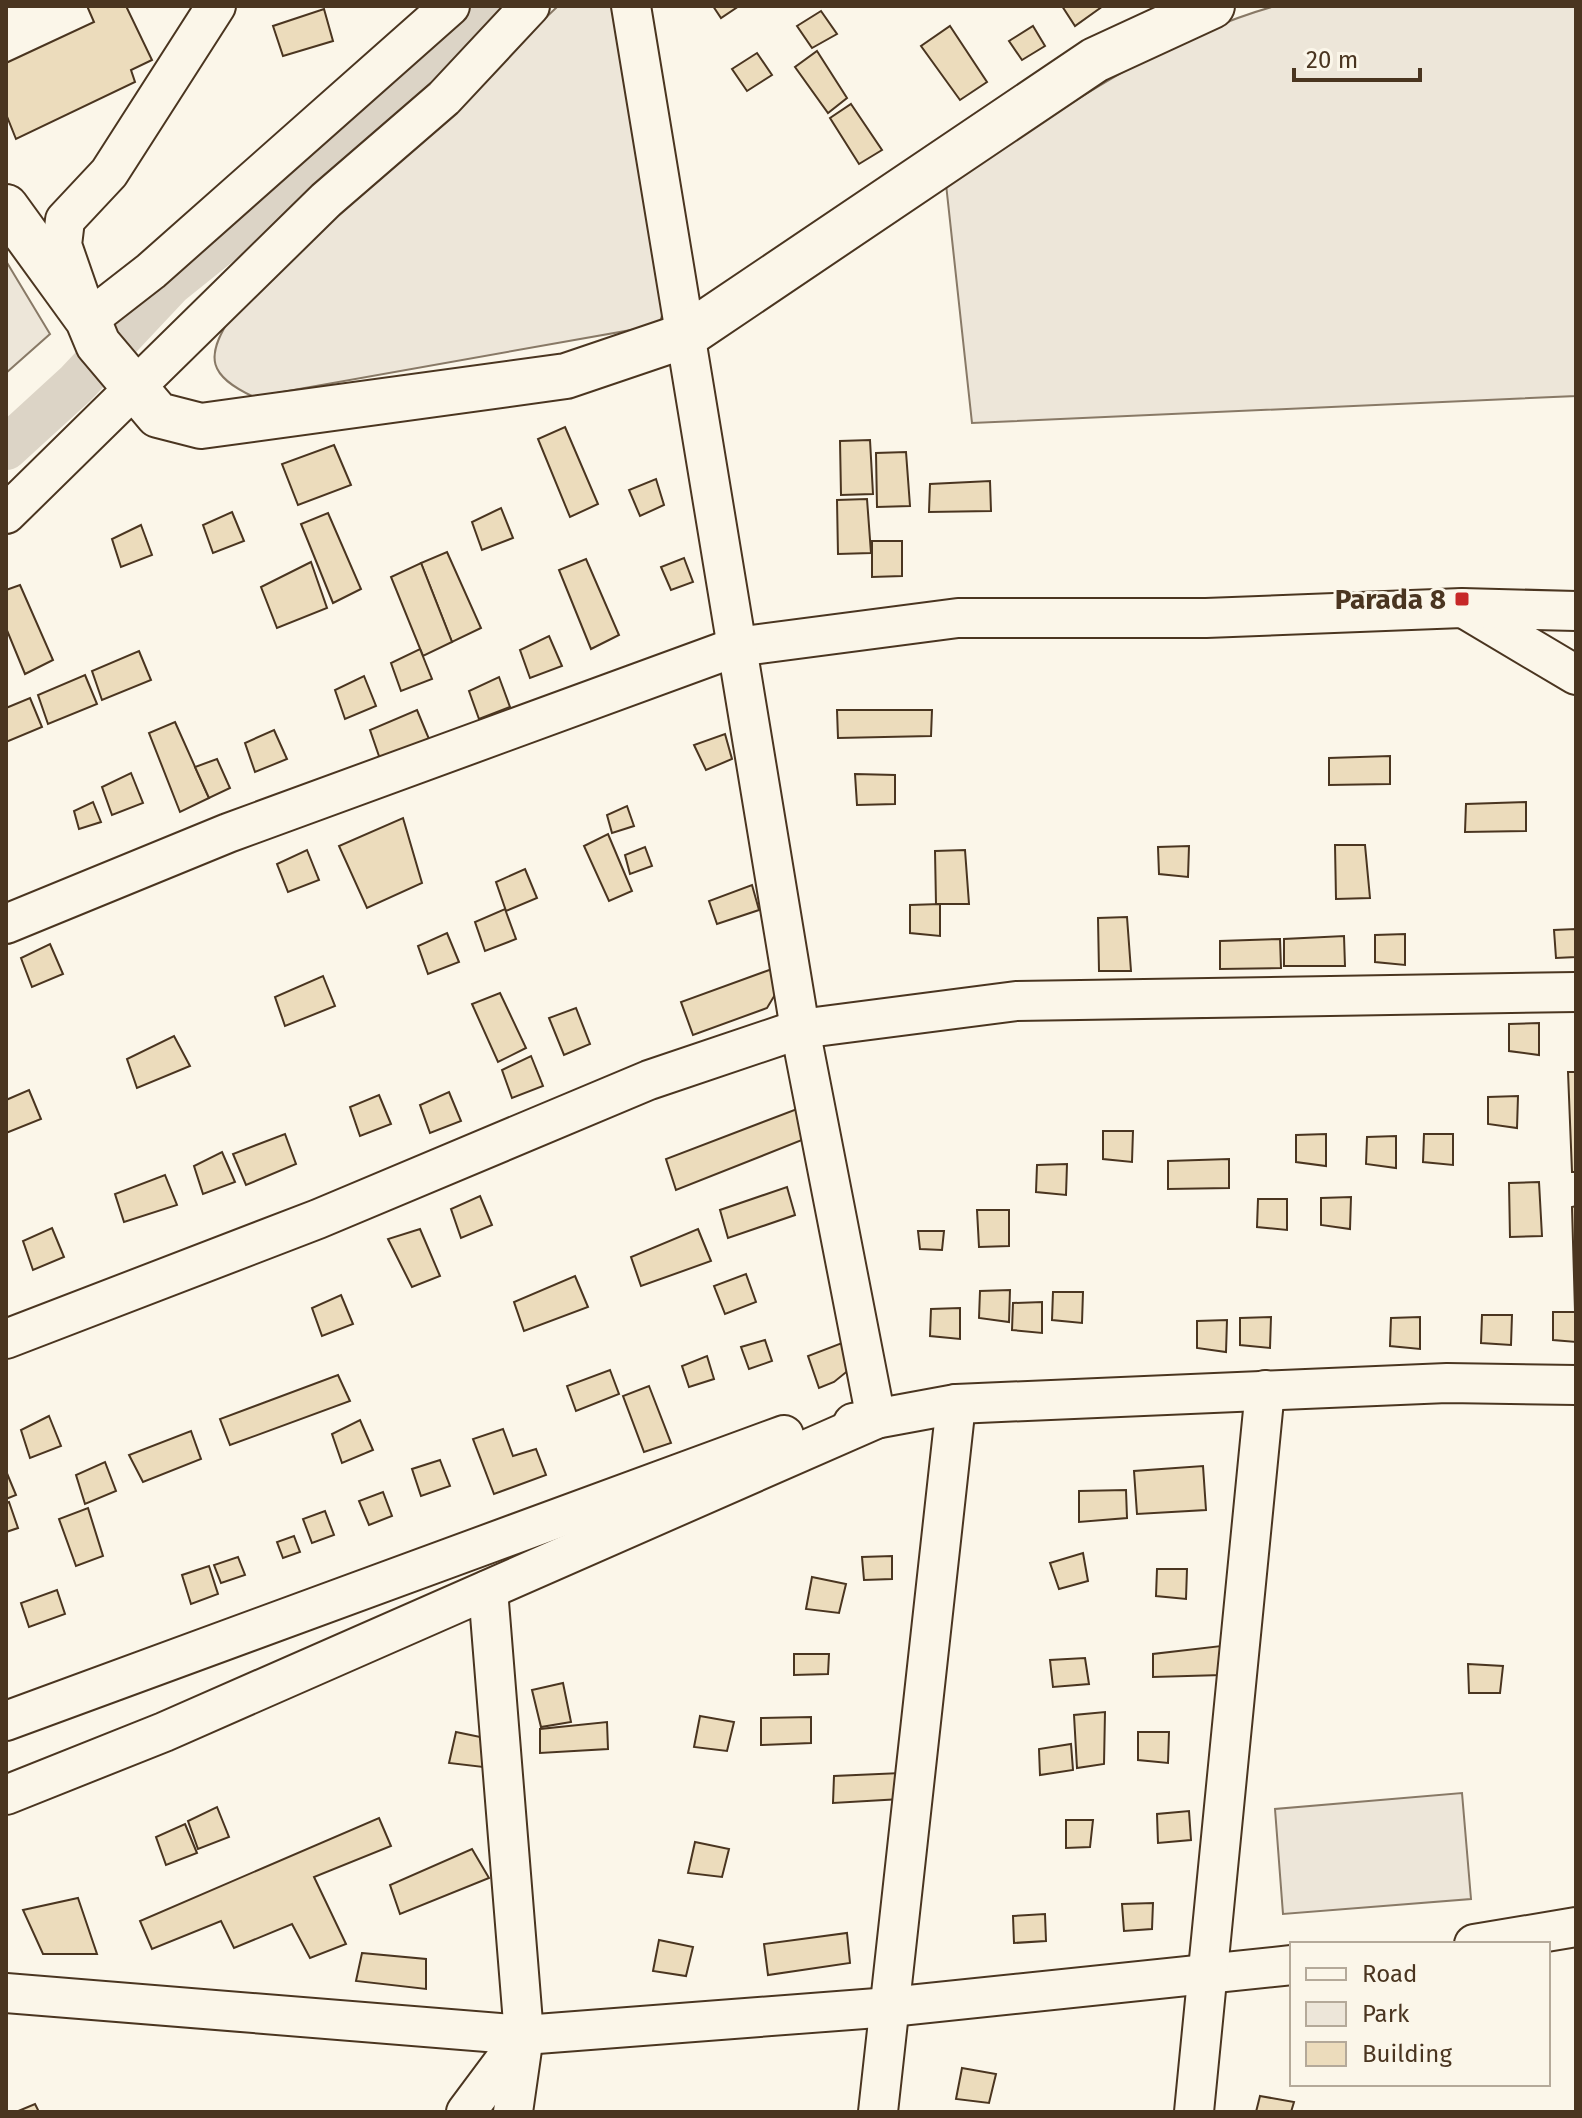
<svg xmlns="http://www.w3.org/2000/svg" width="1582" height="2118" font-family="'Fira Sans',sans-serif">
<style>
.green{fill:#ede6d9;stroke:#887966;stroke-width:2}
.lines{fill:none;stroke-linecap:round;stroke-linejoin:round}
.canal{stroke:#dcd4c6;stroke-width:44}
.building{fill:#ecdcbc;stroke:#4a3520;stroke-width:2}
.street-casing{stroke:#4a3520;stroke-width:42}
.secondary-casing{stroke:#4a3520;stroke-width:48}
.street{stroke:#fbf6e9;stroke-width:38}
.secondary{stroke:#fbf6e9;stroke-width:44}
.poi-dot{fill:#c62828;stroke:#fbf6e9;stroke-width:3}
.labels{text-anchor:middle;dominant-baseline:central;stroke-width:6;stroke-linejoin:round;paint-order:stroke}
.poi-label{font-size:28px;font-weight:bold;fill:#4a3520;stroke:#fbf6e9;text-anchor:end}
</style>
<rect width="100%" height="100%" fill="#fbf6e9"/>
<g class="green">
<path d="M558 6H614L665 306 659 325 254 397C209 376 204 358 231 317Z"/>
<path d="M1275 6H1576V396L972 423 946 184C1051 117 1154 40 1275 6Z"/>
<path d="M6 261 50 334 6 373Z"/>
<path d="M1462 1793 1471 1899 1283 1914 1275 1809Z"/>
</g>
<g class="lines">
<path class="canal" d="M6 448 76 384 171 283 373 121 482 6"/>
</g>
<g class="building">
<path d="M87 6H126L152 60 131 70 135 82 16 139 6 114V63L94 22Z"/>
<path d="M713 6H739L721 18Z"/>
<path d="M1062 6H1103L1075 26Z"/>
<path d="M324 9 333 41 283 56 273 26Z"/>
<path d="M821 11 837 34 812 48 797 26Z"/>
<path d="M950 26 987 82 960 100 921 46Z"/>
<path d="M1033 26 1045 46 1022 60 1009 41Z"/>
<path d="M817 51 847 98 828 113 795 67Z"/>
<path d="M757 53 772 75 747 91 732 69Z"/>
<path d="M851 104 882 150 859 164 830 118Z"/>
<path d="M565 427 598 504 570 517 538 439Z"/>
<path d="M870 440 873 494 841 495 840 441Z"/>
<path d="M334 445 351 485 298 505 282 464Z"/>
<path d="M906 452 910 506 877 507 876 453Z"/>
<path d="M656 479 664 505 640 516 629 490Z"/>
<path d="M990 481 991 511 929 512 930 484Z"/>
<path d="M867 499 871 553 838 554 837 500Z"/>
<path d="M501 508 513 538 482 550 472 522Z"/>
<path d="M232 512 244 541 213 553 203 525Z"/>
<path d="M328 513 361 589 333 603 301 524Z"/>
<path d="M141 525 152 555 121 567 112 539Z"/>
<path d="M872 541H902V576L872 577Z"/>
<path d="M447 552 481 628 452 642 421 563Z"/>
<path d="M684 558 693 582 671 590 661 567Z"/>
<path d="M586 559 619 635 591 649 559 570Z"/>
<path d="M311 562 327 608 277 628 261 587Z"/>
<path d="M421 563 452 642 423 656 391 577Z"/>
<path d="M20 585 53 660 25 674 6 628V590Z"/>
<path d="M549 636 562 666 530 678 520 650Z"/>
<path d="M420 649 432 679 401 691 391 663Z"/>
<path d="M139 651 151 680 102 700 92 671Z"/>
<path d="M85 675 97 704 48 724 38 695Z"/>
<path d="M364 676 376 706 345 719 335 690Z"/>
<path d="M499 677 510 707 479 719 469 691Z"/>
<path d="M30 698 42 727 6 742V708Z"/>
<path d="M417 710 429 739 380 759 370 730Z"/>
<path d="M837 710H932L931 736 838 738Z"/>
<path d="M175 722 209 798 180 812 149 733Z"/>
<path d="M274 730 287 759 255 772 245 743Z"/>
<path d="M725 734 732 759 706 770 694 745Z"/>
<path d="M1390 756V784L1329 785V758Z"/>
<path d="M217 759 230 788 209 798 195 767Z"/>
<path d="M131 773 143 803 112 815 102 787Z"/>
<path d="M855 774 895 775V804L857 805Z"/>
<path d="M93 802 101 822 79 829 74 811Z"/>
<path d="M1526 802V831L1465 832 1466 804Z"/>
<path d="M627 806 634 826 612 833 607 815Z"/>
<path d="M403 818 422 883 367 908 339 846Z"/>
<path d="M608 834 632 891 609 901 584 846Z"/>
<path d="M1335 845H1365L1370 898 1336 899Z"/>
<path d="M1189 846 1188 877 1159 874 1158 847Z"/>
<path d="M645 847 652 866 630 874 625 855Z"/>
<path d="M307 850 319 880 288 892 277 864Z"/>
<path d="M965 850 969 904H936L935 851Z"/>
<path d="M525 869 537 898 506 911 496 882Z"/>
<path d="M752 885 759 910 717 924 709 901Z"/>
<path d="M940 904V936L910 933V905Z"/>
<path d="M505 909 516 939 485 951 475 922Z"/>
<path d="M1127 917 1131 971H1099L1098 918Z"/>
<path d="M1576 929V957L1556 958 1554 930Z"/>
<path d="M447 933 459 962 428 974 418 946Z"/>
<path d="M1405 934V965L1375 962V935Z"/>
<path d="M1344 936 1345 966H1284V939Z"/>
<path d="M1280 939 1281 968 1220 969V941Z"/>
<path d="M50 944 63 974 32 987 21 958Z"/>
<path d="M772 969 779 988 767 1008 693 1035 681 1002Z"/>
<path d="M323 976 335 1006 285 1026 275 997Z"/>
<path d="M500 993 526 1048 498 1062 472 1004Z"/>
<path d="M576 1008 590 1044 564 1055 549 1018Z"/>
<path d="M1539 1023V1055L1509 1051V1024Z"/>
<path d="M174 1036 190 1066 137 1088 127 1059Z"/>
<path d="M531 1056 543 1086 512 1098 502 1070Z"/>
<path d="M1568 1072H1576V1172H1572Z"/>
<path d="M29 1090 41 1119 6 1133V1100Z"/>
<path d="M449 1092 461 1121 430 1133 420 1105Z"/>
<path d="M379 1095 391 1124 360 1136 350 1107Z"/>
<path d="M1518 1096 1517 1128 1488 1124V1097Z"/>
<path d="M797 1109 807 1138 676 1190 666 1159Z"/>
<path d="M1103 1131H1133L1132 1162 1103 1159Z"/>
<path d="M285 1134 296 1164 246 1185 233 1154Z"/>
<path d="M1326 1134V1166L1296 1162V1135Z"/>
<path d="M1424 1134H1453V1165L1423 1162Z"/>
<path d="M1396 1136V1168L1366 1164 1367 1137Z"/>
<path d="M222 1152 235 1182 203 1194 194 1166Z"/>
<path d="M1229 1159V1188L1168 1189V1161Z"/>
<path d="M1067 1164 1066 1195 1036 1192 1037 1165Z"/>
<path d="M165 1175 177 1205 124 1222 115 1194Z"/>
<path d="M1539 1182 1542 1236 1510 1237 1509 1183Z"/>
<path d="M787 1187 795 1215 728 1238 720 1210Z"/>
<path d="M480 1196 492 1225 461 1238 451 1209Z"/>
<path d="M1351 1197 1350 1229 1321 1225V1198Z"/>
<path d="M1258 1199H1287V1230L1257 1227Z"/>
<path d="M1576 1206V1311H1575L1572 1207Z"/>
<path d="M977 1210H1009V1246L979 1247Z"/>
<path d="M52 1228 64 1257 33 1270 23 1241Z"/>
<path d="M420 1229 440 1276 412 1287 388 1239Z"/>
<path d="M698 1229 711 1261 641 1286 631 1257Z"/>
<path d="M918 1231H944L942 1250 920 1249Z"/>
<path d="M746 1274 756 1302 725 1314 714 1286Z"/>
<path d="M575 1276 588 1307 524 1331 514 1302Z"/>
<path d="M1010 1290 1009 1322 979 1318 980 1291Z"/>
<path d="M1053 1292H1083L1082 1323 1052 1320Z"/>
<path d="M341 1295 353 1324 322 1336 312 1308Z"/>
<path d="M1042 1302V1333L1012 1330 1013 1303Z"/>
<path d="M960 1308V1339L930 1336 931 1309Z"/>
<path d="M1553 1312H1576V1342L1553 1340Z"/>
<path d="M1482 1315H1512L1511 1345 1481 1343Z"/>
<path d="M1271 1317 1270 1348 1240 1345V1318Z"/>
<path d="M1420 1317V1349L1390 1346 1391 1318Z"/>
<path d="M1227 1320 1226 1352 1197 1348V1321Z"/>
<path d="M765 1340 772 1361 749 1369 741 1347Z"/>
<path d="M842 1343 850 1369 834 1382 819 1388 808 1356Z"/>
<path d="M707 1356 714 1379 689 1387 682 1366Z"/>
<path d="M610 1370 619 1394 576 1411 567 1386Z"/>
<path d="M338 1375 350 1401 230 1445 220 1419Z"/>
<path d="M649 1386 671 1443 644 1452 623 1396Z"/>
<path d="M49 1416 61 1446 30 1458 21 1430Z"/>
<path d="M360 1420 373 1450 342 1463 332 1434Z"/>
<path d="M503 1429 513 1456 536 1449 546 1475 494 1494 473 1439Z"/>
<path d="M191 1431 201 1459 143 1482 129 1455Z"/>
<path d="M440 1460 450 1486 421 1496 412 1469Z"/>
<path d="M105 1462 116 1491 85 1504 76 1475Z"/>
<path d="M1203 1466 1206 1510 1137 1514 1134 1471Z"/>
<path d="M6 1471 16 1495 6 1499Z"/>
<path d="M1126 1490 1127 1518 1079 1522V1491Z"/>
<path d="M383 1492 392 1516 369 1525 359 1501Z"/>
<path d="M9 1502 18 1528 6 1532V1503Z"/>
<path d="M88 1508 103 1556 76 1566 59 1519Z"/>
<path d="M325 1511 334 1535 312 1543 303 1519Z"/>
<path d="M294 1536 300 1552 283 1558 277 1542Z"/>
<path d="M1083 1553 1088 1581 1059 1589 1050 1563Z"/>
<path d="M892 1556V1579L864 1580 862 1557Z"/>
<path d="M238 1557 245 1575 221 1583 214 1565Z"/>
<path d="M209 1566 218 1594 191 1604 182 1575Z"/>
<path d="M1157 1569H1187L1186 1599 1156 1596Z"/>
<path d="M812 1577 846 1584 839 1613 806 1609Z"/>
<path d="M57 1590 65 1614 29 1627 21 1603Z"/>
<path d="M1221 1646 1222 1675 1153 1677V1654Z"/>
<path d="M794 1654H829L828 1674 794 1675Z"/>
<path d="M1085 1658 1089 1684 1053 1687 1050 1660Z"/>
<path d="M1468 1664 1503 1666 1500 1693H1469Z"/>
<path d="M563 1683 571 1722 541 1727 532 1690Z"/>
<path d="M1105 1712 1104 1764 1077 1768 1074 1715Z"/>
<path d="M700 1716 734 1722 727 1751 694 1747Z"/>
<path d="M811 1717V1743L761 1745V1718Z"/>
<path d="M607 1722 608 1749 540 1753V1729Z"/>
<path d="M456 1732 490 1739 483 1767 449 1763Z"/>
<path d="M1138 1732H1169L1168 1763 1138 1760Z"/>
<path d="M1071 1744 1073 1770 1040 1775 1039 1749Z"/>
<path d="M901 1773V1799L833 1803 834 1776Z"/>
<path d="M217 1807 229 1837 198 1849 188 1821Z"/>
<path d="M1189 1811 1191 1840 1158 1843 1157 1814Z"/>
<path d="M379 1818 391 1846 314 1877 346 1944 310 1958 292 1924 234 1948 221 1921 152 1949 140 1921Z"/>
<path d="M1066 1820H1093L1090 1847 1066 1848Z"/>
<path d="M185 1824 197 1853 166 1865 156 1837Z"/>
<path d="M695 1842 729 1849 722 1877 688 1873Z"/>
<path d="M472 1849 489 1878 400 1914 390 1885Z"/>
<path d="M78 1898 97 1954H43L23 1910Z"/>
<path d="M1153 1903 1152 1929 1124 1931 1122 1904Z"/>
<path d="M1045 1914 1046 1941 1014 1943 1013 1916Z"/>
<path d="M847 1933 850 1963 768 1975 764 1944Z"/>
<path d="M659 1940 693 1947 686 1976 653 1971Z"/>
<path d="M362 1953 426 1959V1989L356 1981Z"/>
<path d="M962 2068 996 2074 989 2103 956 2099Z"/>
<path d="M1260 2096 1294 2102 1291 2112H1256Z"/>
<path d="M35 2104 39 2112H16Z"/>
</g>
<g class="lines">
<defs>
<g id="street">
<path d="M216 6 109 173 65 220 62 245 88 320 151 271 450 6"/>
<path d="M6 514 326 200 444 98 530 6"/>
<path d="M1465 609 1576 675"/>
<path d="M6 924 228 833 736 647 958 618H1206L1462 608 1576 611"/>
<path d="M6 1339 318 1219 649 1080 800 1029 1016 1001 1576 992"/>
<path d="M853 1423 956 1404 1447 1383 1576 1385"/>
<path d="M488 1590 524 2035 513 2112"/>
<path d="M6 1721 784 1435"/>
<path d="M6 1795 164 1732 876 1419 800 1029 631 6"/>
<path d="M1474 1944 1576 1927"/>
<path d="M6 1993 524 2035 890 2007 1292 1965"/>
<path d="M466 2112 522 2037"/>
<path d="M878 2112 956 1404"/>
<path d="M1194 2112 1265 1390"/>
</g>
<path id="secondary" d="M6 207 88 320 98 344 158 415 201 426 566 376 687 335 1095 60 1212 6"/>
</defs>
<use href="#street" class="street-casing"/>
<use href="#secondary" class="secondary-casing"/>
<use href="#street" class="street"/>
<use href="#secondary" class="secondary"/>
</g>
<rect class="poi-dot" x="1454" y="591" width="16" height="16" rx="4"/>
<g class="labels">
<g class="poi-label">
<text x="1446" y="599">Parada 8</text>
</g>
</g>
<rect width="1582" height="2118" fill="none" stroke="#4a3520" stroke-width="16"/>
<rect x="1290" y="1942" width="260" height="144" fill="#fbf6e9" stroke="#b4a999" stroke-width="2"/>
<rect x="1306" y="1968" width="40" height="12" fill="#fbf6e9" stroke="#b4a999" stroke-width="2"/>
<text x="1362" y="1982" font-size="24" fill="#4a3520">Road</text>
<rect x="1306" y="2002" width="40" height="24" fill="#ede6d9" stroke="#b4a999" stroke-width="2"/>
<text x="1362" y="2022" font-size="24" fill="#4a3520">Park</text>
<rect x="1306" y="2042" width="40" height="24" fill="#ecdcbc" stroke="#b4a999" stroke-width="2"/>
<text x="1362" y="2062" font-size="24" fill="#4a3520">Building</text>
<path d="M1294 68v12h126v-12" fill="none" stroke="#4a3520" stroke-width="4"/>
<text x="1306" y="68" font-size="24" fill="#4a3520" stroke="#fbf6e9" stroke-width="6" paint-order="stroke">20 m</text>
</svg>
